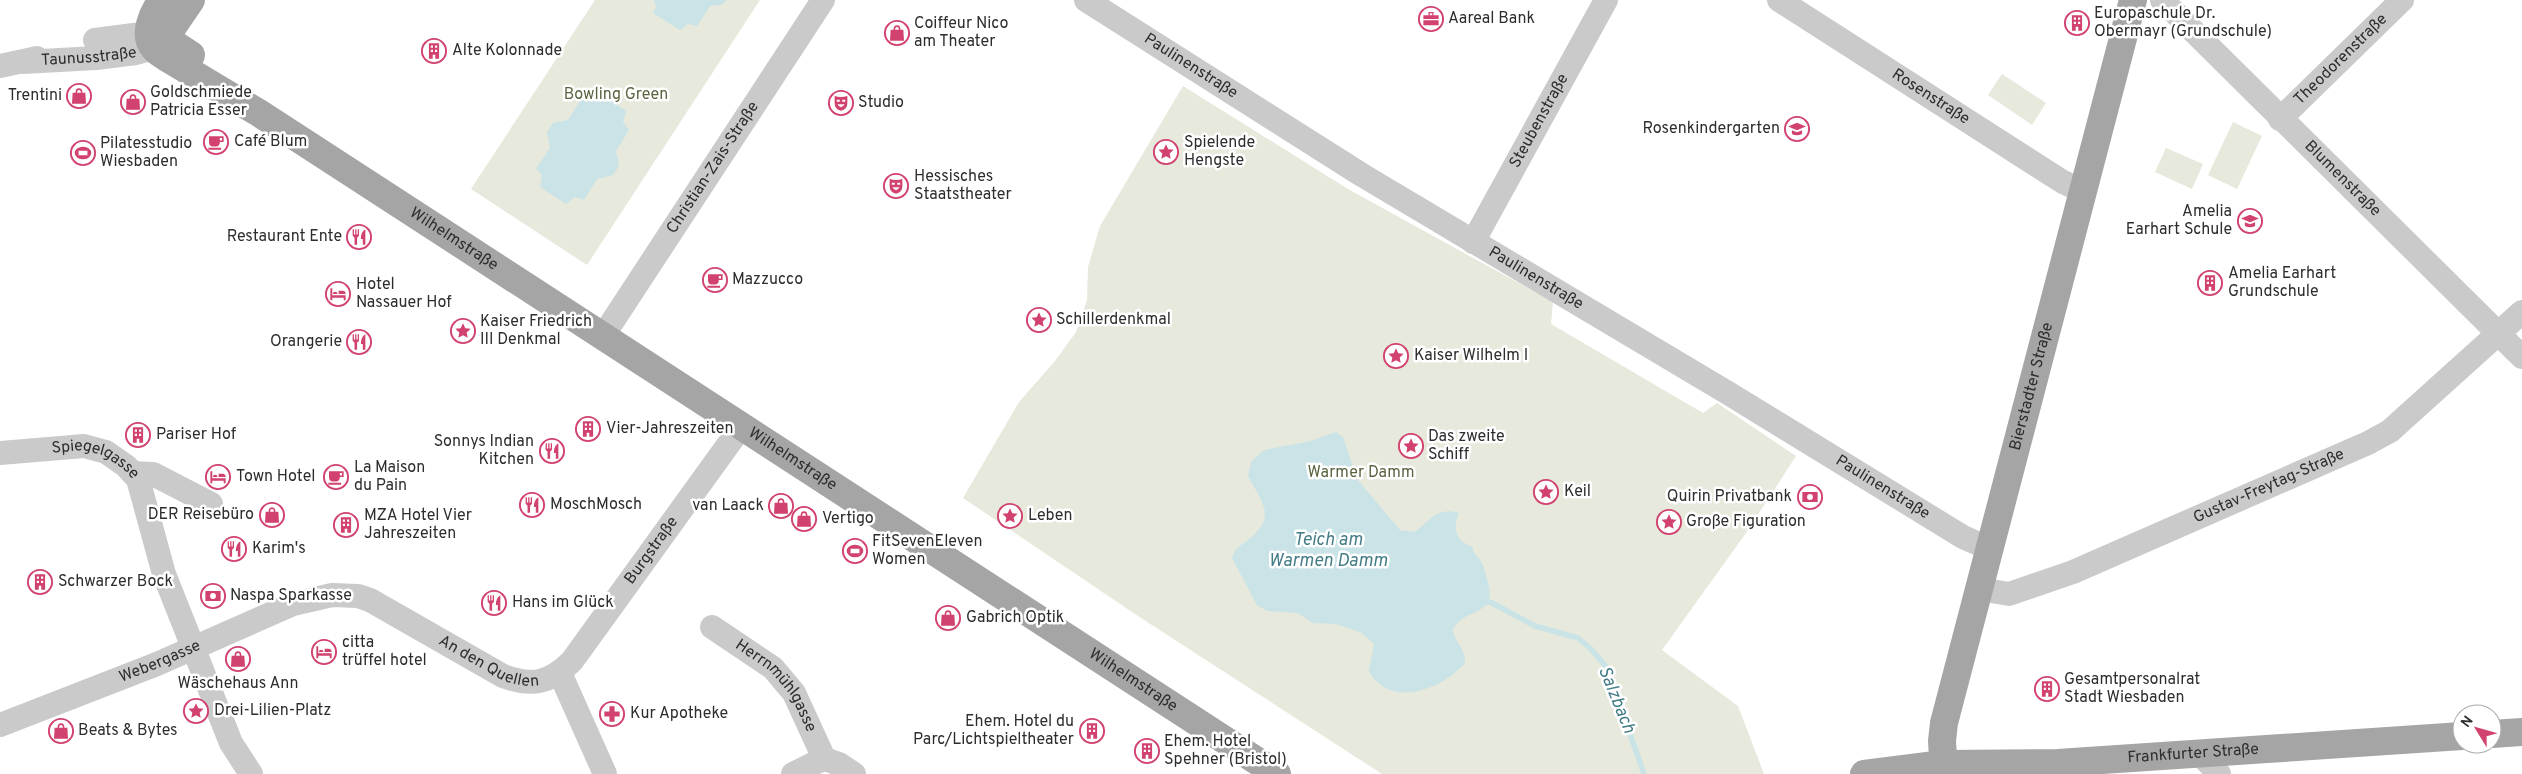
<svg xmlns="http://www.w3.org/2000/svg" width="2522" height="774" font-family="Overpass,sans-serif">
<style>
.green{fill:#e6e9dc}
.water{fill:#cae3e7}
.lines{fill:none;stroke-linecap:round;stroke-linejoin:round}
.stream{stroke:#cae3e7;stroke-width:5.5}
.minor{stroke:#cacaca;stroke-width:24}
.major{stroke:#a5a5a5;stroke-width:28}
.labels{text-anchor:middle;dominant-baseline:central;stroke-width:5;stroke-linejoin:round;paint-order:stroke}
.poi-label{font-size:16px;fill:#2d2d2d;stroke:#fff;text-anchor:start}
.street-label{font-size:16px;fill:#2d2d2d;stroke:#fff}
.park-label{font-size:16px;fill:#596440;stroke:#fff}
.water-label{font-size:18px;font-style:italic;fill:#447c86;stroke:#fff}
</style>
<rect width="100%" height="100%" fill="#fff"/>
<g class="green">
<path d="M595 0H760L587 265 471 189Z"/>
<path d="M2002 74 2046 103 2032 125 1988 95Z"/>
<path d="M1183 86 1348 189 1553 302 1551 324 1703 413 1717 403 1796 456 1746 533 1662 650 1738 706 1764 774H1382L1138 616 963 498 1019 402 1055 361 1076 332 1087 300 1088 267 1100 226Z"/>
<path d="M2233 122 2262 136 2237 189 2208 175Z"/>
<path d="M2166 148 2203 164 2192 189 2155 172Z"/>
</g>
<g class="water">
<path d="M654 0H727L721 5 710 6 697 26 688 24 680 30 653 13 656 6Z"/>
<path d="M601 94 626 111 623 122 629 130 616 151 619 166 613 175 597 179 584 200 575 197 566 204 540 187 542 175 536 169 550 148 547 132 553 123 568 120 582 98 594 100Z"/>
<path d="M1336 432 1343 437 1357 479 1400 530 1415 532C1430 520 1438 506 1459 513 1452 529 1456 541 1473 547V552C1482 560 1484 567 1487 579 1499 618 1468 605 1453 629 1454 643 1466 648 1465 663 1443 689 1389 710 1369 671L1374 644 1362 633 1336 624 1313 623 1298 613 1267 611 1257 605 1232 558C1234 550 1238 547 1244 543 1278 518 1264 506 1248 476L1251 462 1264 450 1311 441Z"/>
</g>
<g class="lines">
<path class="stream" d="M1484 602H1490L1535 626 1578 638 1591 649 1607 668 1644 774"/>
<g class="minor">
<path id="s1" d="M1086 0 1362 175 1728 393 1963 537 1990 549"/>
<path id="s2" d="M1779 0 2063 182 2083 191"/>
<path id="s3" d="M2162 0 2522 357"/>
<path id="s4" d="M23 62 96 58 136 53 154 48 165 38 149 33 95 40"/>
<path d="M0 66 37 58"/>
<path id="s5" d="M2280 119 2402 0"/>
<path id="s6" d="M1473 242 1606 0"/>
<path id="s7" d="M603 336 823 0"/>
<path id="s8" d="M0 453 84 446 106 452 126 466 138 479 164 574 231 743 251 774"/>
<path d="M133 473 153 474 211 504"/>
<path id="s9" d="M1980 589 2009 594 2073 572 2368 443 2390 431 2522 312"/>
<path id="s10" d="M712 627 773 668 794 693 822 754V758"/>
<path d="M560 673 605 774"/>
<path id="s11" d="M0 725 157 664 293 604 332 595 358 596 370 600 503 676C532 687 550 683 572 661L741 427"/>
<path d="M2200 754 2219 774"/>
<path d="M822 758 839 764 854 774"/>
<path d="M793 774 819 761 822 758"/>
</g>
<g class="major">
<path id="s12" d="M162 0C153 12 142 35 154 48 157 52 163 55 167 58L259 113 1277 774"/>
<path d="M191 55 165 38 191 0"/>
<path d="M2492 734 2522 732"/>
<path id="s13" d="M1864 774 1943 764 2058 763 2462 736"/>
<path id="s14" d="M1944 774 1942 741 1944 723 2133 0"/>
</g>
</g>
<defs>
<symbol id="office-ring" viewBox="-11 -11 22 22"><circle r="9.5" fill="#fff" stroke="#d2426e" stroke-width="1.5"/><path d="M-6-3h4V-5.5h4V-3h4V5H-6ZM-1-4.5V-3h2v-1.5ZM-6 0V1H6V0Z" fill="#d2426e"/></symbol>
<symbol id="building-ring" viewBox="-11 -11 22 22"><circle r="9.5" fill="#fff" stroke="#d2426e" stroke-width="1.5"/><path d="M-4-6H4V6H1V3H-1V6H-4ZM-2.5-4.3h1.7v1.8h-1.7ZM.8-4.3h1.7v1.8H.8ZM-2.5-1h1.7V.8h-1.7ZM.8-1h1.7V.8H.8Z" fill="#d2426e"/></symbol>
<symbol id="shop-ring" viewBox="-11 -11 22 22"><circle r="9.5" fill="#fff" stroke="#d2426e" stroke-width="1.5"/><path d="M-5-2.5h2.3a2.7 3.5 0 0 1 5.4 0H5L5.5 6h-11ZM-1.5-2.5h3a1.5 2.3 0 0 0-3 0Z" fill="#d2426e"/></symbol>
<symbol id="theatre-ring" viewBox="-11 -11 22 22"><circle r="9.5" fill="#fff" stroke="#d2426e" stroke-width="1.5"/><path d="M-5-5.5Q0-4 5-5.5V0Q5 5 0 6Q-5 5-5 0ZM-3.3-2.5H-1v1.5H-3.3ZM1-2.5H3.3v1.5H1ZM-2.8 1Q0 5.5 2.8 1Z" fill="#d2426e"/></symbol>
<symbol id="school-ring" viewBox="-11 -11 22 22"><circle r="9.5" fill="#fff" stroke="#d2426e" stroke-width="1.5"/><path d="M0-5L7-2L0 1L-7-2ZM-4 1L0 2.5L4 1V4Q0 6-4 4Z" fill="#d2426e"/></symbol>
<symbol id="cafe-ring" viewBox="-11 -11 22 22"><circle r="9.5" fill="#fff" stroke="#d2426e" stroke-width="1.5"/><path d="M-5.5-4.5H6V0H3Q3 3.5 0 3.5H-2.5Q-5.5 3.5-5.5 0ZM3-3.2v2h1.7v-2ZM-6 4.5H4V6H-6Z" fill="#d2426e"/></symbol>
<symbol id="sight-ring" viewBox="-11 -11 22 22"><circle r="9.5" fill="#fff" stroke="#d2426e" stroke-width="1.5"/><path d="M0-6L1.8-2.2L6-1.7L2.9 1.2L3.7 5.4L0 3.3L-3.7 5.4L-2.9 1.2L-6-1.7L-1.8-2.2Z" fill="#d2426e"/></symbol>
<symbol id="stadium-ring" viewBox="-11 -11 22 22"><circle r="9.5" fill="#fff" stroke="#d2426e" stroke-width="1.5"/><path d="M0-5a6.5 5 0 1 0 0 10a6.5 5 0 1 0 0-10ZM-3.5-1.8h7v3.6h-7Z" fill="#d2426e"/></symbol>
<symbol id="restaurant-ring" viewBox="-11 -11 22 22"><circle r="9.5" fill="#fff" stroke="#d2426e" stroke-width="1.5"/><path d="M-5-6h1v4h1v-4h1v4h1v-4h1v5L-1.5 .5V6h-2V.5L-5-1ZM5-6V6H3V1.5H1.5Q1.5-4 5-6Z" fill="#d2426e"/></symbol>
<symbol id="hotel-ring" viewBox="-11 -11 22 22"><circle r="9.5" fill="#fff" stroke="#d2426e" stroke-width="1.5"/><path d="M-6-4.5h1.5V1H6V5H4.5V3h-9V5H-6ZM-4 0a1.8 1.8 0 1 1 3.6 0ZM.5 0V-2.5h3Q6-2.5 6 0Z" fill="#d2426e"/></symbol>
<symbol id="bank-ring" viewBox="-11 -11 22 22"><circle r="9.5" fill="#fff" stroke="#d2426e" stroke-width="1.5"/><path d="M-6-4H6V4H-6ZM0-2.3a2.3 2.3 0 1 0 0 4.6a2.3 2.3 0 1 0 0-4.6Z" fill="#d2426e"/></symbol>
<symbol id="pharmacy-ring" viewBox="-11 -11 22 22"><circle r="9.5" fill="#fff" stroke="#d2426e" stroke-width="1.5"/><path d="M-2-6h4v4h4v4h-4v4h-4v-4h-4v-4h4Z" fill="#d2426e"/></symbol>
</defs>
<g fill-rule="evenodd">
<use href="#office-ring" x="1417" y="5" width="28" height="28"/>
<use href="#building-ring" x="2063" y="9" width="28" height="28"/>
<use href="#shop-ring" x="883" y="19" width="28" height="28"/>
<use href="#building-ring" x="420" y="37" width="28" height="28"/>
<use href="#shop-ring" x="65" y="82" width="28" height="28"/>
<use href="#shop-ring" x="119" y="88" width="28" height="28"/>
<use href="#theatre-ring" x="827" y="89" width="28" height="28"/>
<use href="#school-ring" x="1783" y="115" width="28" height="28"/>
<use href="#cafe-ring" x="202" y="128" width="28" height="28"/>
<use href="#sight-ring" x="1152" y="138" width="28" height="28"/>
<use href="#stadium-ring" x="69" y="139" width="28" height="28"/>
<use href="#theatre-ring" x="882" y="172" width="28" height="28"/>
<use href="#school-ring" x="2236" y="207" width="28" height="28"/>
<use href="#restaurant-ring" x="345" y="223" width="28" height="28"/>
<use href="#cafe-ring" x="701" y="266" width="28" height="28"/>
<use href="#building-ring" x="2196" y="269" width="28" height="28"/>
<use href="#hotel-ring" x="324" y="280" width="28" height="28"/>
<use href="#sight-ring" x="1025" y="306" width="28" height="28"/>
<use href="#sight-ring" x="449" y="317" width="28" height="28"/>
<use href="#restaurant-ring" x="345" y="328" width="28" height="28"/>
<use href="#sight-ring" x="1382" y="342" width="28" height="28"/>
<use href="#building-ring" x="574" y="415" width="28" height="28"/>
<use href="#building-ring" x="124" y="421" width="28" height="28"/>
<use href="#sight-ring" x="1397" y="432" width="28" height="28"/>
<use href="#restaurant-ring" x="538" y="437" width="28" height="28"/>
<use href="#hotel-ring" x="204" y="463" width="28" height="28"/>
<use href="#cafe-ring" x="322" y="463" width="28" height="28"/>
<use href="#sight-ring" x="1532" y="478" width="28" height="28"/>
<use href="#bank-ring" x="1796" y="483" width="28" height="28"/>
<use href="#restaurant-ring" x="518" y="491" width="28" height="28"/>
<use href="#shop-ring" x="767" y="492" width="28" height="28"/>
<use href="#shop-ring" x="258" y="501" width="28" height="28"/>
<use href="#sight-ring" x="996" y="502" width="28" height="28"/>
<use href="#shop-ring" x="790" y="505" width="28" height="28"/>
<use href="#sight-ring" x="1655" y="508" width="28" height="28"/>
<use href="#building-ring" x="332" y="511" width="28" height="28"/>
<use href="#restaurant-ring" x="220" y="535" width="28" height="28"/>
<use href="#stadium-ring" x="841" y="537" width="28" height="28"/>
<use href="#building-ring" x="26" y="568" width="28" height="28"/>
<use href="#bank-ring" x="199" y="582" width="28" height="28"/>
<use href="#restaurant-ring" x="480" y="589" width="28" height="28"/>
<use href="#shop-ring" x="934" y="604" width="28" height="28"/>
<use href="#hotel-ring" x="310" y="638" width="28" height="28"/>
<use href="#shop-ring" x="224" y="645" width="28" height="28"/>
<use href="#building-ring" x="2033" y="675" width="28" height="28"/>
<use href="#sight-ring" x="182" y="697" width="28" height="28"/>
<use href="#pharmacy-ring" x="598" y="700" width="28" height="28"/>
<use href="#shop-ring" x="47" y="717" width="28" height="28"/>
<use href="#building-ring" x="1078" y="717" width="28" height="28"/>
<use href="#building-ring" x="1133" y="737" width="28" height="28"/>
</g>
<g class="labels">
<g class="poi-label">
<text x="2094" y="14">Europaschule Dr.<tspan x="2094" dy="18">Obermayr (Grundschule)</tspan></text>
<text x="1448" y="19">Aareal Bank</text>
<text x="914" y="24">Coiffeur Nico<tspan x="914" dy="18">am Theater</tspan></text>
<text x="452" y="51">Alte Kolonnade</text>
<text x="150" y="93">Goldschmiede<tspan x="150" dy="18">Patricia Esser</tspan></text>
<text x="62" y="96" text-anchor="end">Trentini</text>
<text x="858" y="103">Studio</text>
<text x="1780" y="129" text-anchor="end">Rosenkindergarten</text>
<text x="234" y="142">Café Blum</text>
<text x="1184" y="143">Spielende<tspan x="1184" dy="18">Hengste</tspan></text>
<text x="100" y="144">Pilatesstudio<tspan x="100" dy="18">Wiesbaden</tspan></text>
<text x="914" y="177">Hessisches<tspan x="914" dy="18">Staatstheater</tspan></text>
<text x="2232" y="212" text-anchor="end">Amelia<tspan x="2232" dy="18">Earhart Schule</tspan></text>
<text x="342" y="237" text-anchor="end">Restaurant Ente</text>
<text x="2228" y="274">Amelia Earhart<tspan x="2228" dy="18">Grundschule</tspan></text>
<text x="732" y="280">Mazzucco</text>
<text x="356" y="285">Hotel<tspan x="356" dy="18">Nassauer Hof</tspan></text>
<text x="1056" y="320">Schillerdenkmal</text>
<text x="480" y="322">Kaiser Friedrich<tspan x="480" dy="18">III Denkmal</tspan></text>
<text x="342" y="342" text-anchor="end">Orangerie</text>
<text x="1414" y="356">Kaiser Wilhelm I</text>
<text x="606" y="429">Vier-Jahreszeiten</text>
<text x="156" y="435">Pariser Hof</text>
<text x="1428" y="437">Das zweite<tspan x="1428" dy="18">Schiff</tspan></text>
<text x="534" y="442" text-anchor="end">Sonnys Indian<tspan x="534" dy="18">Kitchen</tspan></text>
<text x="354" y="468">La Maison<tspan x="354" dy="18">du Pain</tspan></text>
<text x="236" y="477">Town Hotel</text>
<text x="1564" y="492">Keil</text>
<text x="1792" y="497" text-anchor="end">Quirin Privatbank</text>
<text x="550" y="505">MoschMosch</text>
<text x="764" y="506" text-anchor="end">van Laack</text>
<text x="254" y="515" text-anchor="end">DER Reisebüro</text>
<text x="364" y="516">MZA Hotel Vier<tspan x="364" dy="18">Jahreszeiten</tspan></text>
<text x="1028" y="516">Leben</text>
<text x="822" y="519">Vertigo</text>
<text x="1686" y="522">Große Figuration</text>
<text x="872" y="542">FitSevenEleven<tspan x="872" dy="18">Women</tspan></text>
<text x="252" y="549">Karim's</text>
<text x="58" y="582">Schwarzer Bock</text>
<text x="230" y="596">Naspa Sparkasse</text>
<text x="512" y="603">Hans im Glück</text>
<text x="966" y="618">Gabrich Optik</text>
<text x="342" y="643">citta<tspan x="342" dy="18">trüffel hotel</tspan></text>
<text x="2064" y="680">Gesamtpersonalrat<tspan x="2064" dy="18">Stadt Wiesbaden</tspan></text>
<text x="238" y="684" text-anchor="middle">Wäschehaus Ann</text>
<text x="214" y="711">Drei-Lilien-Platz</text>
<text x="630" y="714">Kur Apotheke</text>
<text x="1074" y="722" text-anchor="end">Ehem. Hotel du<tspan x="1074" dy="18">Parc/Lichtspieltheater</tspan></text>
<text x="78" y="731">Beats &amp; Bytes</text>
<text x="1164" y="742">Ehem. Hotel<tspan x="1164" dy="18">Spehner (Bristol)</tspan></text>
</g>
<g class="street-label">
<text stroke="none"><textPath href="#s4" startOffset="66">Taunusstraße</textPath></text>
<text stroke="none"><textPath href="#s5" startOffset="85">Theodorenstraße</textPath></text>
<text stroke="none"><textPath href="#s1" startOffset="124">Paulinenstraße</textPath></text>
<text stroke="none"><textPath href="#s2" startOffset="180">Rosenstraße</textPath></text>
<text stroke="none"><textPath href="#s6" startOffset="138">Steubenstraße</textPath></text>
<text stroke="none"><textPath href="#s7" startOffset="201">Christian-Zais-Straße</textPath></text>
<text stroke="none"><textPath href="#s3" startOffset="254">Blumenstraße</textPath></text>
<text stroke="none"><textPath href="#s12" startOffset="408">Wilhelmstraße</textPath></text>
<text stroke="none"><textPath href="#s1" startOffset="529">Paulinenstraße</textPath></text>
<text stroke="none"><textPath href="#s14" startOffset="399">Bierstadter Straße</textPath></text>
<text stroke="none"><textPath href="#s8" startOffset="99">Spiegelgasse</textPath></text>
<text stroke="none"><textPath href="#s12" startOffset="812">Wilhelmstraße</textPath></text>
<text stroke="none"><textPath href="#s9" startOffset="311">Gustav-Freytag-Straße</textPath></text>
<text stroke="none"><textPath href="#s1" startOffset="934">Paulinenstraße</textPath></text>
<text stroke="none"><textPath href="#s11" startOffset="761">Burgstraße</textPath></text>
<text stroke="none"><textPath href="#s11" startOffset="531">An den Quellen</textPath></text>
<text stroke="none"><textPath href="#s11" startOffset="172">Webergasse</textPath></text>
<text stroke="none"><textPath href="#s12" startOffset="1218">Wilhelmstraße</textPath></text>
<text stroke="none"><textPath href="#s10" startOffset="89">Herrnmühlgasse</textPath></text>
<text stroke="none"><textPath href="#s13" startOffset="330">Frankfurter Straße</textPath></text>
</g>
<g class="park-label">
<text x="616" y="95">Bowling Green</text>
<text x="1361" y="473">Warmer Damm</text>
</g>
<g class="water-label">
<text x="1328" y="540">Teich am<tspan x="1328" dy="21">Warmen Damm</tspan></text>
<text transform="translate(1616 700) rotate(68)">Salzbach</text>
</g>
</g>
<g transform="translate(2477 729) rotate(307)"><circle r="24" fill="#ffffff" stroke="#ababab"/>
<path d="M0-4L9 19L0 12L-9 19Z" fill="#d2426e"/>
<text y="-8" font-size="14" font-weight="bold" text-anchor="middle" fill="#2d2d2d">N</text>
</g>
</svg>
